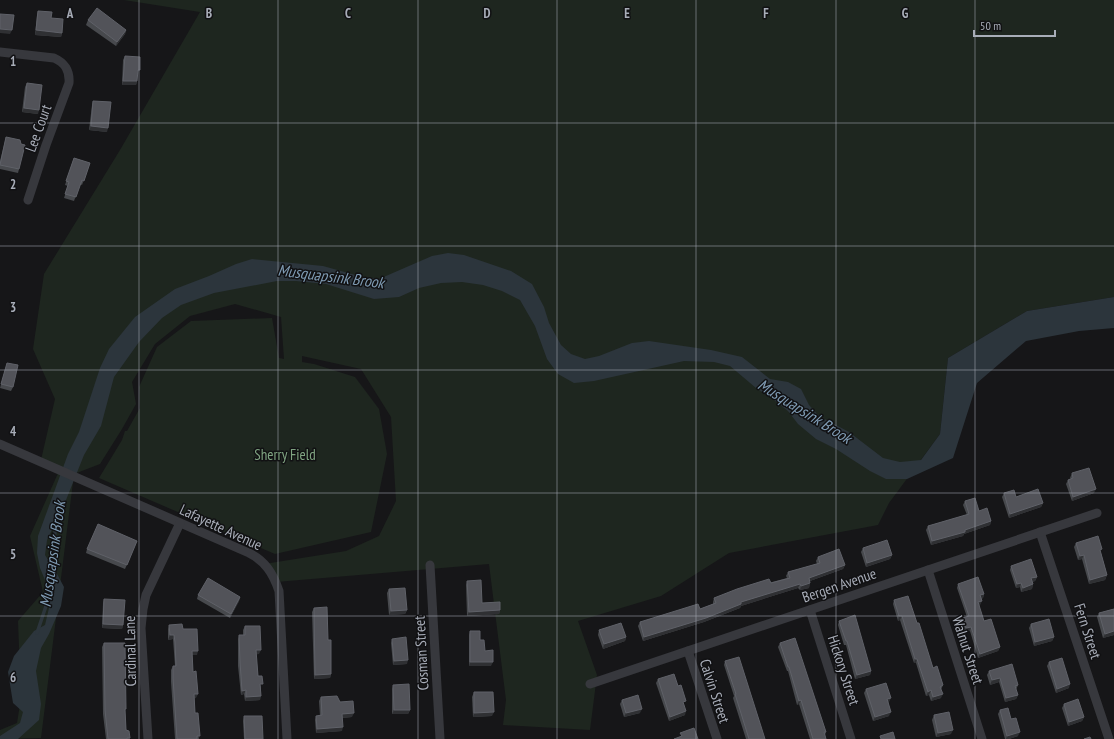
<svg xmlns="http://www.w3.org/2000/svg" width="1114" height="739" font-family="'PT Sans Narrow',sans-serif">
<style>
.green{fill:#1e261f}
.water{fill:#2c353c}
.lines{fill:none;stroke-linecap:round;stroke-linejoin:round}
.stream{stroke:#2c353c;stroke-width:3.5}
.street{stroke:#37383d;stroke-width:9}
.wall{fill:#47494d}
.shaded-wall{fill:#2f3033}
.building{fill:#525359;stroke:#5f6168}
.grid{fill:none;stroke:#a8adb8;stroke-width:1;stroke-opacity:0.55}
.labels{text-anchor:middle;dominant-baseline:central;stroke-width:3;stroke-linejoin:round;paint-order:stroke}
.street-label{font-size:15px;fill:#a8adb8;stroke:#111113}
.park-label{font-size:15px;fill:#7fa381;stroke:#111113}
.water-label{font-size:16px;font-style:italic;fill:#7f9bb3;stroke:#111113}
.grid-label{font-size:13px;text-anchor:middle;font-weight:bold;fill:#a8adb8;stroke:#111113;stroke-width:3;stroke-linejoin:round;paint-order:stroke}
</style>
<rect width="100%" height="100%" fill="#161618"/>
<path class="green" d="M124 0H1114V297L1027 311 948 358 940 434 889 503 878 525 729 553 661 596 578 621 597 675 590 730 503 725 506 700 489 564 276 582 264 564 346 551 379 536 396 501 391 417 361 369 302 356V362L314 364 355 377 379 409 387 454 371 532 275 554 99 478 122 440 125 431H127L140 408 139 387 157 347 191 321 272 318 279 358 284 359 281 317 235 304 190 316 155 344 132 382 136 404 122 429 100 464 74 474 41 738 0 739V730L17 723 21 698 18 621 43 592 30 536 59 471 41 460 55 399 33 349 44 274 120 150 200 12Z"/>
<path class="water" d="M448 253 464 255 511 271 532 284 544 307 549 323 561 345 571 354 585 359 599 356 632 343 649 341 711 350 742 357 770 379 788 382 801 389 809 405 819 416 849 432 883 458 900 462 921 460 940 434 948 358 1027 311 1114 297V328L1079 331 1026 341 977 383 953 458 907 479H886L870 471 836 449 816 439 798 424 788 411 774 400 756 388 730 366 714 362 684 361 594 381 574 383 558 374 547 359 535 326 520 300 502 291 483 285 462 282 441 283 419 288 399 297 374 299 326 284 296 281H277L214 293 181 305 162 318 139 342 114 377 101 426 84 455 64 505 47 540 45 555 56 572 64 587 61 606 49 634 41 648 36 671 41 704 39 720 18 739H0V736L20 723 23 712 13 703 8 672 14 656 34 631 45 625 49 608V599L45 580 40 568 37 553 38 536 68 454 79 432 100 368 109 349 135 317 175 289 209 276 236 264 252 259 323 266 359 276 379 279 432 256Z"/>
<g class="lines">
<g class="stream">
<path d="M52 569 56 519"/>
<path d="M37 633 47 603 49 591"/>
</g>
<g class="street">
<path d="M0 52 54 58C65 63 70 70 69 83L46 145 28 200"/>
<path d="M0 444 249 553C265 561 273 573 279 591L287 739"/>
<path d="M1040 532 1109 739"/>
<path d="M430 565 440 739"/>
<path d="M928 570 982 739"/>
<path d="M810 610 851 739"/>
<path d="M688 651 717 739"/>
<path d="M590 684 1097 513"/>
<path d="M148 739 141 628 143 609 146 595 180 523"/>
</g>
</g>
<g class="wall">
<path d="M38 11 51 18 62 33 61 37 35 35 37 15Z"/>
<path d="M88 20 126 30 125 34 116 46 86 25Z"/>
<path d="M125 56 138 74H137V81L136 85H122L123 60Z"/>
<path d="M27 83 38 114 22 112 25 87Z"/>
<path d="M93 101 107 132 89 130 92 105Z"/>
<path d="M6 137 19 169 18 173 0 169V161Z"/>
<path d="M74 158 90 163 82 185 80 184 74 201 64 198 68 186 65 185Z"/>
<path d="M7 363 13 387 11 391 0 388Z"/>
<path d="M1072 473 1094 493 1072 501 1066 484 1068 480 1071 479 1070 478Z"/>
<path d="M1004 493 1016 497 1043 503 1041 507 1009 518 1002 497Z"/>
<path d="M965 501 979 511 991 521 990 525 964 534 963 536 931 545 926 530 928 526 967 515 963 505Z"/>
<path d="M137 541 125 569 86 553 87 549Z"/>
<path d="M1076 543 1101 553 1107 575 1105 580 1089 584 1082 559 1078 560 1074 547Z"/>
<path d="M863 548 892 555 890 559 866 567 861 552Z"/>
<path d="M818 557 845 565 843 569 810 581 809 588 800 590 798 588 741 606 740 608 704 622 643 641 638 626 640 622 700 609 713 604V602L714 598 787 578 786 576 788 572 817 564 816 561Z"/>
<path d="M1011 566 1037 577 1035 581 1032 582 1033 584 1032 589 1021 592 1020 587 1016 588 1010 570Z"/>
<path d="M467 581 482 603 500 610 499 614 467 616 466 585Z"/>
<path d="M958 584 984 594 983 598 981 599 980 605 979 606 984 621 1000 647 998 651 978 658 970 631 965 632 961 622 963 618 967 617 957 588Z"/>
<path d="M389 589 407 610 405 614 389 615 387 593Z"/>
<path d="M198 595 240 597 239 601 230 618 197 599Z"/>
<path d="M104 599 123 625 122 629 102 628 103 603Z"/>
<path d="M894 600 917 623 933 668 943 685 941 690V698L931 701 929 695 926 696 916 663H914L900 620 898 621 893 604Z"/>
<path d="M314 608 328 640 331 674 330 678 314 679 312 612Z"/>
<path d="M1114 609V635L1103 638 1097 617 1099 613Z"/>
<path d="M839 621 871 671 870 675 855 679 846 645H844L838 625Z"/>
<path d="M1031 624 1054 637 1052 641 1034 646 1029 628Z"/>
<path d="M169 625 183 629 197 655H192L193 672 196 698H194L195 713 199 739H175L171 682V670L173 666H175L173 639 168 640V629Z"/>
<path d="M245 626 259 654H256L258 676 261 688 260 700 245 701 244 694 241 695 238 666V639L239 635H243V630Z"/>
<path d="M599 630 626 637 625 641 603 649 598 635Z"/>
<path d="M470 631 480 640 491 666H469V635Z"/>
<path d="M392 639 407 664 393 665 391 643Z"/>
<path d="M104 643 125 713 126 730 130 739H106L103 714 102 647Z"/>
<path d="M780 643 826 732 825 735 826 739H810L799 704 797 705 788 671H787L778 647Z"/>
<path d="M725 661 765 739H746L733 698 734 696 724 665Z"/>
<path d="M1049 662 1069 688 1056 693 1047 666Z"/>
<path d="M989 671 1018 685 1016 690 1018 695 1016 699 1005 702 999 682 990 685 987 675Z"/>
<path d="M658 679 684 705 685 715 669 721 656 683Z"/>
<path d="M393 685 410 710 408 714H392V689Z"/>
<path d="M866 689 889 702 888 703 889 716 873 721 864 693Z"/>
<path d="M474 692 492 716 473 717 472 697Z"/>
<path d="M321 697 340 702 352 717 342 718V731L316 733 315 720 316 716H320L319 701Z"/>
<path d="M622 700 640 713 624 717 620 704Z"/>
<path d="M1064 704 1084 717 1082 721 1068 726 1062 708Z"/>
<path d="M1000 710 1011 719 1018 736 1009 739H1005L998 714Z"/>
<path d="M934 715 951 734 936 737 932 720Z"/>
<path d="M244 716 263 739H244L243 721Z"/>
</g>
<g class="shaded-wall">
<path d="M0 29 12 30 10 34 0 33Z"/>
<path d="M36 30 62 33 61 37 35 35Z"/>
<path d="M126 30 125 34 116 46 117 42Z"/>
<path d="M123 81H137L136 85H122Z"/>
<path d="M24 108 39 110 38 114 22 112Z"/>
<path d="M91 126 108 128 107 132 89 130Z"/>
<path d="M1096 489 1094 493 1072 501 1073 497Z"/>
<path d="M1043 503 1041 507 1009 518 1010 514Z"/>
<path d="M991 521 990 525 964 534 963 536 931 545 932 541Z"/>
<path d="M892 555 890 559 866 567 867 563Z"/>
<path d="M1084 555 1082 559 1078 560 1080 556Z"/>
<path d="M845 565 843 569 807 582 809 578Z"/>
<path d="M1107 575 1105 580 1089 584 1090 580Z"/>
<path d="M1037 577 1035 581 1030 583 1031 578Z"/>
<path d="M810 583 809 588 800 590 801 586Z"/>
<path d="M1021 583 1020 587 1016 588 1017 584Z"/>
<path d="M800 584 798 588 741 606 740 608 704 622 643 641 644 637 741 602Z"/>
<path d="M1033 584 1032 589 1021 592 1023 588Z"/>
<path d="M984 594 983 598 978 600 980 595Z"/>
<path d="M240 597 239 601 230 618 231 614Z"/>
<path d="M982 601 980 605 976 606 978 602Z"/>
<path d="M407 610 405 614 389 615 391 611Z"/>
<path d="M500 610 499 614 467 616 469 612Z"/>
<path d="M899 616H902L900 620 898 621Z"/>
<path d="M103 624 123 625 122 629 102 628Z"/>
<path d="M971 627 970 631 965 632 966 628Z"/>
<path d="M1114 631V635L1103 638 1105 634Z"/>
<path d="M170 635H174L173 639 168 640Z"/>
<path d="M626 637 625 641 603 649 604 644Z"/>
<path d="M1054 637 1052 641 1034 646 1035 642Z"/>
<path d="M1000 647 998 651 978 658 980 654Z"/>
<path d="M256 650H261L259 654 254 655Z"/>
<path d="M192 651H198L197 655H190Z"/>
<path d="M915 659H917L916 663H914Z"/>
<path d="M408 660 407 664 393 665 394 661Z"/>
<path d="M470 662H493L491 666H469Z"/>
<path d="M871 671 870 675 855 679 857 675Z"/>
<path d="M331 674 330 678 314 679 315 675Z"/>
<path d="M1000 678 999 682 990 685 992 680Z"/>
<path d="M1070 684 1069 688 1056 693 1057 689Z"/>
<path d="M246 690 244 694 241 695 242 691Z"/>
<path d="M931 690 929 695 926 696 928 692Z"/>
<path d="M194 694H198L196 698 192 699Z"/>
<path d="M943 694 941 698 931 701 933 697Z"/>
<path d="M1018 695 1016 699 1005 702 1006 698Z"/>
<path d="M261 696 260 700 245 701 246 697Z"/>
<path d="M891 698 889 702 886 704 887 699Z"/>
<path d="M801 700 799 704 797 705 799 701Z"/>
<path d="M642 709 640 713 624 717 626 713Z"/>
<path d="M394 710H410L408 714H392Z"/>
<path d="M686 711 685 715 669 721 670 717Z"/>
<path d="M494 712 492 716 473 717 474 713Z"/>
<path d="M891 712 889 716 873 721 875 717Z"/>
<path d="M354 713 352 717 341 718 342 714Z"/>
<path d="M1084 717 1082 721 1068 726 1069 722Z"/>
<path d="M343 727 342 731 316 733 317 729Z"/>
<path d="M953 730 951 734 936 737 938 733Z"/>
<path d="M1020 732 1018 736 1009 739H1006L1007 736Z"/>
</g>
<g class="building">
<path d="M97 8 126 30 117 42 88 20Z"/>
<path d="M38 11 52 12 51 18 63 19 62 33 36 30Z"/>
<path d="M0 14 14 15 12 30 0 29Z"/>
<path d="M125 56 140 57V70H138L137 81H123Z"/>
<path d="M27 83 42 85 39 110 24 108Z"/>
<path d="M93 101 111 102 108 128 91 126Z"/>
<path d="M6 137 20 140 21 144 25 145 19 169 0 165Z"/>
<path d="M74 158 90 163 84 181 82 180 76 197 65 194 69 182 66 181Z"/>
<path d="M7 363 18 365 13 387 1 384Z"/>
<path d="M1089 468 1096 489 1073 497 1068 480 1073 478 1072 473Z"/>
<path d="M1038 489 1043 503 1010 514 1004 493 1014 490 1016 497Z"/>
<path d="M975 498 979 511 987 508 991 521 965 530V532L932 541 928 526 969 514 965 501Z"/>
<path d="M98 524 137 541 127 565 87 549Z"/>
<path d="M1098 536 1102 549 1100 550 1107 575 1090 580 1084 555 1080 556 1076 543Z"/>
<path d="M887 540 892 555 867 563 863 548Z"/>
<path d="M839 549 845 565 809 578 810 583 801 586 800 584 741 602V604L706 618 644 637 640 622 698 604 700 609 716 603 714 598 737 589 769 579 771 583 790 578 788 572 820 563 818 557Z"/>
<path d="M1031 559 1037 577 1031 578 1033 584 1023 588 1021 583 1017 584 1011 566Z"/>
<path d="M978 577 984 594 980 595 982 601 978 602 984 621 991 619 1000 647 980 654 971 627 966 628 963 618 969 616 958 584Z"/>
<path d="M208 578 240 597 231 614 198 595Z"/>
<path d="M481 580 482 603 500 602V610L469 612 467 581Z"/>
<path d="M405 588 407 610 391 611 389 589Z"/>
<path d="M908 596 917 623H919L933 668 937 666 943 685 940 687 943 694 933 697 931 690 928 692 917 659H915L902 616H899L894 600Z"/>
<path d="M104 599 125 600 123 625 103 624Z"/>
<path d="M327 607 328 640H331V674L315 675 314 608Z"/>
<path d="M1114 609V631L1105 634 1099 613Z"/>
<path d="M855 615 871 671 857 675 847 641H846L839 621Z"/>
<path d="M1049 619 1054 637 1035 642 1031 624Z"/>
<path d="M621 623 626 637 604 644 599 630Z"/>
<path d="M182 624 183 629H197L198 651H192L193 672 196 671 198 694H194L195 713H198L200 736H197V739H177L173 678V666H176L175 642 174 635H170L169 625Z"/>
<path d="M245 626H260L261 650H256L258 676H262L263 684H260L261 696 246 697V690L242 691 240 662 239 635H245Z"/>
<path d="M470 631H480V640H484L485 651 493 650V662H470Z"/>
<path d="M406 637 408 660 394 661 392 639Z"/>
<path d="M795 638 826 732H824L826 739H813L801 700 799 701 789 667H788L780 643Z"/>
<path d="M104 643H125L126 709H125L126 730 129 731 130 738H127V739H108L105 710Z"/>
<path d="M739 657 765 739H749L735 694H736L725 661Z"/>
<path d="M1062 658 1070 684 1057 689 1049 662Z"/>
<path d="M1012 664 1018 685 1015 686 1018 695 1006 698 1000 678 992 680 989 671Z"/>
<path d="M674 674 678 686 681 685 686 701 683 702 686 711 670 717 658 679Z"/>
<path d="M886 683 891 698 887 699 891 712 875 717 866 689Z"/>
<path d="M409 684 410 710H394L393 685Z"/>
<path d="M474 692H493L494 712 474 713Z"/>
<path d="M638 695 642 709 626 713 622 700Z"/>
<path d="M337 696 340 702 353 701 354 713 342 714 343 727 317 729 316 716 322 715 321 697Z"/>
<path d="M1078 699 1084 717 1069 722 1064 704Z"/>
<path d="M1008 708 1011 719 1016 718 1020 732 1007 736 1000 710Z"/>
<path d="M949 712 953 730 938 733 934 715Z"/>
<path d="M244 716H262L263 739H245Z"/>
<path d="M694 728 698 739H674L682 736 680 733Z"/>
<path d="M893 732 895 739H881L880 736Z"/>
<path d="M1090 737 1091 739H1084Z"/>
</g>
<path class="grid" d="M139 0V739M278 0V739M418 0V739M557 0V739M696 0V739M836 0V739M975 0V739M0 123H1114M0 246H1114M0 370H1114M0 493H1114M0 616H1114"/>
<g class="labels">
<g class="street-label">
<text transform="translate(38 128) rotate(-70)">Lee Court</text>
<text transform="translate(221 527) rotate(25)">Lafayette Avenue</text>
<text transform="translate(839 585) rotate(-19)">Bergen Avenue</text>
<text transform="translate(1088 631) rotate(72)">Fern Street</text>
<text transform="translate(968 650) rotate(72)">Walnut Street</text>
<text transform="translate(130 651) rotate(-91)">Cardinal Lane</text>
<text transform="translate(421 653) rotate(-93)">Cosman Street</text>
<text transform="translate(844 670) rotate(72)">Hickory Street</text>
<text transform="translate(715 691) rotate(72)">Calvin Street</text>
</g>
<g class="park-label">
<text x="285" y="454">Sherry Field</text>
</g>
<g class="water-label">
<text transform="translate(331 276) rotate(7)">Musquapsink Brook</text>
<text transform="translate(805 411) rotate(32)">Musquapsink Brook</text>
<text transform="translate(52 554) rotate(-82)">Musquapsink Brook</text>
</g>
</g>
<g class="grid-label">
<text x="70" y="18">A</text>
<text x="209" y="18">B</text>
<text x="348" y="18">C</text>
<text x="487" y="18">D</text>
<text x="627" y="18">E</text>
<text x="766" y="18">F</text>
<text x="905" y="18">G</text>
<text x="13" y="66">1</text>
<text x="13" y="189">2</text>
<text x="13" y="312">3</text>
<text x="13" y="436">4</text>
<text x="13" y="559">5</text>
<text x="13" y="682">6</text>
</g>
<path d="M974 30v6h81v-6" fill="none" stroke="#a8adb8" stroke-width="2"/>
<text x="980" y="30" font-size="12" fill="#a8adb8" stroke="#111113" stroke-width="3" paint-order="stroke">50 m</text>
</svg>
